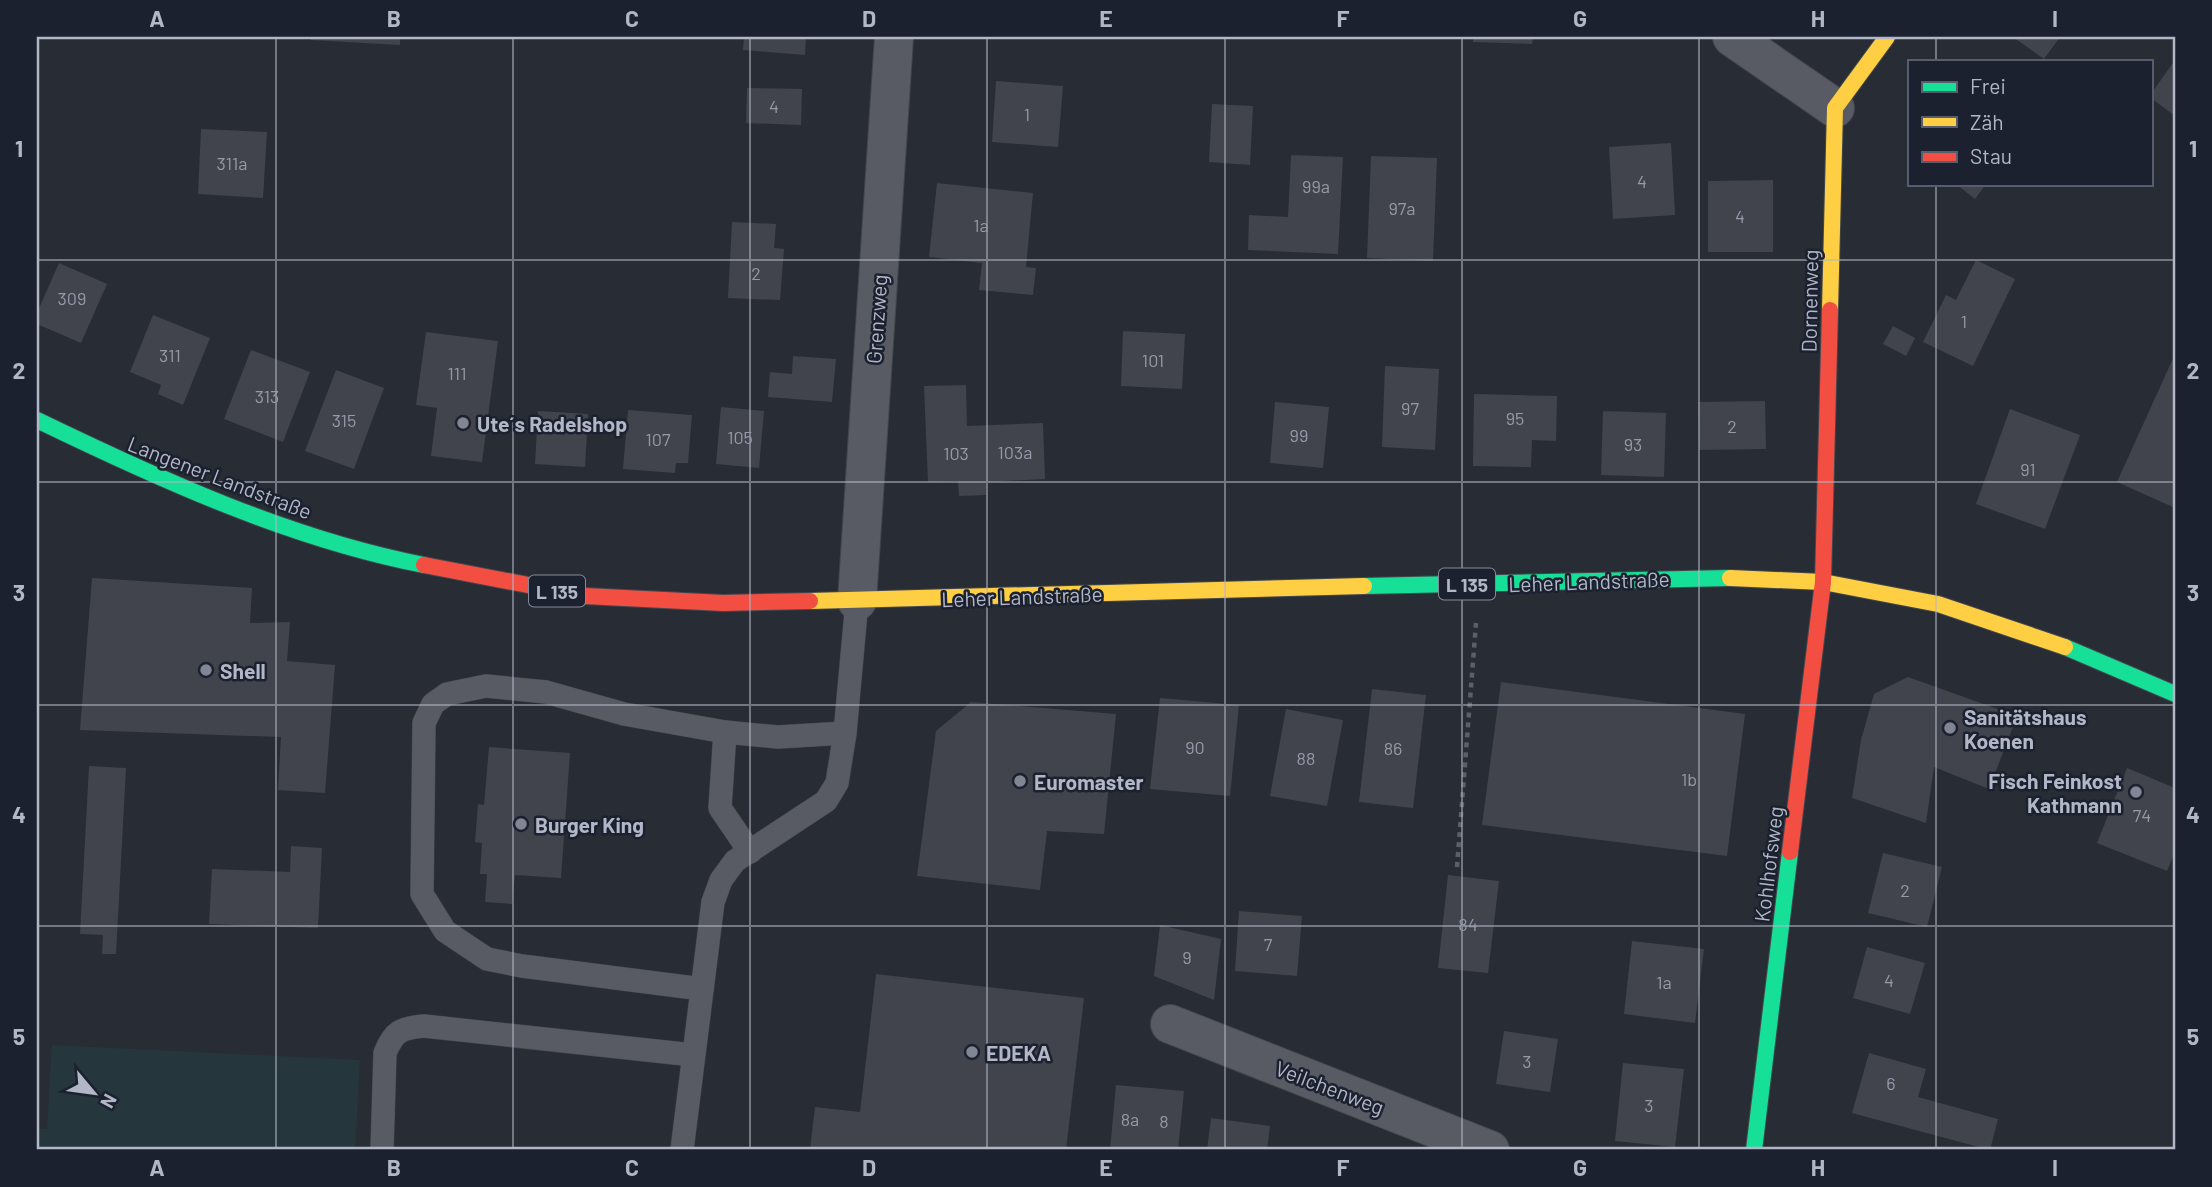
<svg xmlns="http://www.w3.org/2000/svg" width="2212" height="1187" font-family="Barlow,sans-serif">
<style>
.green{fill:#25363c}
.building{fill:#41444c}
.lines{fill:none;stroke-linecap:round;stroke-linejoin:round}
.lane-casing{stroke:#44474e;stroke-width:24}
.street-casing{stroke:#44474e;stroke-width:40}
.fast-casing{stroke:#44474e;stroke-width:18}
.slow-casing{stroke:#44474e;stroke-width:18}
.jam-casing{stroke:#44474e;stroke-width:18}
.path{stroke:#5b5f67;stroke-width:4.5;stroke-dasharray:5 5;stroke-linecap:butt}
.lane{stroke:#585b63;stroke-width:23}
.street{stroke:#585b63;stroke-width:38}
.fast{stroke:#16e098;stroke-width:16}
.slow{stroke:#ffcf43;stroke-width:16}
.jam{stroke:#f24e42;stroke-width:16}
.grid{fill:none;stroke:#b1b7c7;stroke-width:2;stroke-opacity:0.55}
.poi-dot{fill:#818694;stroke:#1b212f;stroke-width:2.5}
.labels{text-anchor:middle;dominant-baseline:central;stroke-width:5;stroke-linejoin:round;paint-order:stroke}
.number-label{font-size:18px;fill:#959aa8}
.shield{fill:#1b212f;stroke:#848a99;stroke-width:2}
.shield-label{font-size:19px;font-weight:bold;fill:#b1b7c7}
.street-label{font-size:21px;fill:#b1b7c7;stroke:#1b212f}
.poi-label{font-size:21px;font-weight:bold;fill:#b1b7c7;stroke:#1b212f;text-anchor:start}
.neatline{fill:none;stroke:#b1b7c7;stroke-width:2.5}
.grid-label{font-size:23px;text-anchor:middle;font-weight:bold;fill:#b1b7c7}
</style>
<rect width="100%" height="100%" fill="#282c34"/>
<path class="green" d="M52 1045 360 1060 355 1150H37V1129H47Z"/>
<g class="building">
<path d="M311 37H400V45L311 40Z"/>
<path d="M744 37H806L805 55 743 50Z"/>
<path d="M1473 37H1533L1532 44 1473 42Z"/>
<path d="M2013 37H2060L2044 59Z"/>
<path d="M2175 60V116L2151 98V94Z"/>
<path d="M996 81 1063 86 1058 147 992 142Z"/>
<path d="M747 88 802 89 801 125 746 123Z"/>
<path d="M1212 104 1253 106 1250 165 1209 162Z"/>
<path d="M201 129 267 132 263 198 198 194Z"/>
<path d="M1671 143 1675 215 1613 219 1609 147Z"/>
<path d="M1291 155 1343 157 1338 254 1248 250 1249 215 1288 217Z"/>
<path d="M1371 156 1437 158 1433 261 1367 258Z"/>
<path d="M1773 180V252H1708V181Z"/>
<path d="M937 183 1033 193 1026 267 1036 268 1033 295 979 290 982 263 929 257Z"/>
<path d="M1956 184H1986L1975 199Z"/>
<path d="M732 222 776 224 774 248 784 249 780 300 728 298Z"/>
<path d="M1976 260 2015 279 1973 366 1923 342 1946 295 1956 300Z"/>
<path d="M59 263 107 284 81 343 37 324V313Z"/>
<path d="M153 315 210 338 183 405 158 394 161 385 130 372Z"/>
<path d="M1893 326 1915 338 1906 356 1883 344Z"/>
<path d="M1123 331 1185 334 1182 389 1121 386Z"/>
<path d="M426 332 498 341 482 462 431 456 437 408 416 405Z"/>
<path d="M251 350 310 372 283 442 224 419Z"/>
<path d="M2175 354V508L2117 482Z"/>
<path d="M793 356 836 359 832 402 768 397 770 372 792 374Z"/>
<path d="M1385 366 1439 369 1435 450 1382 447Z"/>
<path d="M336 370 384 388 354 469 305 451Z"/>
<path d="M966 385 967 426 1043 423 1045 479 986 482V495L959 496 958 481 928 482 924 386Z"/>
<path d="M1474 394 1557 396 1556 441 1532 440 1531 467 1473 466Z"/>
<path d="M1765 401 1766 449 1699 450 1698 402Z"/>
<path d="M1275 402 1329 407 1323 468 1270 463Z"/>
<path d="M721 407 764 411 759 468 716 464Z"/>
<path d="M2010 409 2080 435 2045 529 1976 504Z"/>
<path d="M628 410 692 415 688 463H676L675 473 623 469Z"/>
<path d="M538 411 588 414 585 467 535 464Z"/>
<path d="M1603 411 1666 413 1664 477 1601 475Z"/>
<path d="M92 578 252 588 250 623 290 622 287 661 335 665 325 793 278 790 281 737 80 730Z"/>
<path d="M1908 677 2017 716 1989 789 1934 767 1926 823 1852 798 1861 740 1874 694Z"/>
<path d="M1501 682 1745 714 1727 856 1482 825Z"/>
<path d="M1372 689 1426 695 1413 808 1359 802Z"/>
<path d="M1160 698 1239 705 1230 796 1150 789Z"/>
<path d="M971 702 1116 714 1104 834 1047 831 1040 890 917 876 936 731Z"/>
<path d="M1286 709 1343 720 1327 806 1270 796Z"/>
<path d="M489 747 570 753 561 878 515 875 512 904 485 902 487 874H480L482 843 475 842 478 804 484 805Z"/>
<path d="M89 766 126 768 116 954H102L103 935 80 934Z"/>
<path d="M2127 768 2175 788V852L2167 871 2097 843Z"/>
<path d="M291 846 322 848 318 928 209 924 212 869 290 872Z"/>
<path d="M1883 853 1942 867 1927 927 1868 913Z"/>
<path d="M1448 875 1499 881 1488 973 1438 968Z"/>
<path d="M1239 911 1302 916 1297 976 1235 971Z"/>
<path d="M1160 925 1221 939 1214 1000 1154 976Z"/>
<path d="M1632 941 1704 949 1695 1023 1624 1014Z"/>
<path d="M1867 947 1925 963 1910 1014 1853 998Z"/>
<path d="M876 974 1084 998 1066 1150H810L815 1107 860 1112Z"/>
<path d="M1504 1031 1558 1039 1550 1092 1496 1084Z"/>
<path d="M1869 1053 1926 1069 1918 1097 1998 1119 1990 1150 1852 1113Z"/>
<path d="M1623 1063 1684 1069 1675 1147 1615 1141Z"/>
<path d="M1116 1085 1184 1091 1178 1150H1110Z"/>
<path d="M1211 1118 1270 1126 1267 1150H1207Z"/>
</g>
<g class="lines">
<defs>
<g id="lane">
<path d="M725 732 720 808 750 852"/>
<path d="M702 989 522 966 487 959 445 931 422 894 424 723 433 704 447 694 486 686 546 692 624 714 725 732 778 737 845 733"/>
<path d="M382 1150 385 1053C394 1031 401 1028 424 1026L693 1055"/>
<path d="M682 1150 713 902 721 880 735 861 826 801 837 783 845 733 857 601"/>
</g>
<g id="street">
<path d="M1732 37 1835 108"/>
<path d="M857 601 894 37"/>
<path d="M1170 1024 1490 1150"/>
</g>
<g id="fast">
<path d="M37 420C159 479 290 539 424 565"/>
<path d="M1364 586 1730 578"/>
<path d="M2065 647 2175 694"/>
<path d="M1754 1150 1790 852"/>
</g>
<g id="slow">
<path d="M1830 310 1835 108 1887 37"/>
<path d="M1730 578 1823 582 1938 604 2065 647"/>
<path d="M810 601 1364 586"/>
</g>
<g id="jam">
<path d="M424 565 585 596 723 603 810 601"/>
<path d="M1790 852 1823 582 1830 310"/>
</g>
</defs>
<use href="#lane" class="lane-casing"/>
<use href="#street" class="street-casing"/>
<use href="#fast" class="fast-casing"/>
<use href="#slow" class="slow-casing"/>
<use href="#jam" class="jam-casing"/>
<path class="path" d="M1457 867 1476 623"/>
<use href="#lane" class="lane"/>
<use href="#street" class="street"/>
<use href="#fast" class="fast"/>
<use href="#slow" class="slow"/>
<use href="#jam" class="jam"/>
</g>
<path class="grid" d="M276 37V1150M513 37V1150M750 37V1150M987 37V1150M1225 37V1150M1462 37V1150M1699 37V1150M1936 37V61M1936 184V1150M37 260H2175M37 482H2175M37 705H2175M37 926H2175"/>
<g class="poi-dot">
<circle cx="463" cy="423" r="7"/>
<circle cx="206" cy="670" r="7"/>
<circle cx="1950" cy="728" r="7"/>
<circle cx="1020" cy="781" r="7"/>
<circle cx="2136" cy="792" r="7"/>
<circle cx="521" cy="824" r="7"/>
<circle cx="972" cy="1052" r="7"/>
</g>
<g class="labels">
<g class="number-label">
<text x="774" y="106">4</text>
<text x="1027" y="114">1</text>
<text x="232" y="163">311a</text>
<text x="1642" y="181">4</text>
<text x="1316" y="186">99a</text>
<text x="1402" y="208">97a</text>
<text x="1740" y="216">4</text>
<text x="981" y="225">1a</text>
<text x="756" y="273">2</text>
<text x="72" y="298">309</text>
<text x="1964" y="321">1</text>
<text x="170" y="355">311</text>
<text x="1153" y="360">101</text>
<text x="457" y="373">111</text>
<text x="267" y="396">313</text>
<text x="1410" y="408">97</text>
<text x="1515" y="418">95</text>
<text x="344" y="420">315</text>
<text x="1732" y="426">2</text>
<text x="1299" y="435">99</text>
<text x="740" y="437">105</text>
<text x="658" y="439">107</text>
<text x="1633" y="444">93</text>
<text x="1015" y="452">103a</text>
<text x="956" y="453">103</text>
<text x="2028" y="469">91</text>
<text x="1195" y="747">90</text>
<text x="1393" y="748">86</text>
<text x="1306" y="758">88</text>
<text x="1689" y="779">1b</text>
<text x="2142" y="815">74</text>
<text x="1905" y="890">2</text>
<text x="1468" y="924">84</text>
<text x="1268" y="944">7</text>
<text x="1187" y="957">9</text>
<text x="1889" y="980">4</text>
<text x="1664" y="982">1a</text>
<text x="1527" y="1061">3</text>
<text x="1891" y="1083">6</text>
<text x="1649" y="1105">3</text>
<text x="1130" y="1119">8a</text>
<text x="1164" y="1121">8</text>
</g>
<g class="shield">
<rect x="1439" y="568.5" width="56" height="31" rx="5"/>
<rect x="529" y="575.5" width="56" height="31" rx="5"/>
</g>
<g class="shield-label">
<text x="1467" y="584">L 135</text>
<text x="557" y="591">L 135</text>
</g>
<g class="street-label">
<text transform="translate(1809 301) rotate(-89)">Dornenweg</text>
<text transform="translate(876 319) rotate(-86)">Grenzweg</text>
<text transform="translate(220 477) rotate(21)">Langener Landstraße</text>
<text transform="translate(1589 581) rotate(-2)">Leher Landstraße</text>
<text transform="translate(1022 596) rotate(-2)">Leher Landstraße</text>
<text transform="translate(1768 864) rotate(-83)">Kohlhofsweg</text>
<text transform="translate(1330 1087) rotate(21)">Veilchenweg</text>
</g>
<g class="poi-label">
<text x="477" y="423">Ute´s Radelshop</text>
<text x="220" y="670">Shell</text>
<text x="1964" y="716">Sanitätshaus<tspan x="1964" dy="24">Koenen</tspan></text>
<text x="2122" y="780" text-anchor="end">Fisch Feinkost<tspan x="2122" dy="24">Kathmann</tspan></text>
<text x="1034" y="781">Euromaster</text>
<text x="535" y="824">Burger King</text>
<text x="986" y="1052">EDEKA</text>
</g>
</g>
<rect width="2212" height="1187" fill="none" stroke="#1b212f" stroke-width="77"/>
<rect x="1908" y="60" width="245" height="126" fill="#1b212f" stroke="#575d6c" stroke-width="2"/>
<rect x="1922" y="82" width="35" height="10" fill="#16e098" stroke="#575d6c" stroke-width="2"/>
<text x="1970" y="94" font-size="21" fill="#b1b7c7">Frei</text>
<rect x="1922" y="117" width="35" height="10" fill="#ffcf43" stroke="#575d6c" stroke-width="2"/>
<text x="1970" y="130" font-size="21" fill="#b1b7c7">Zäh</text>
<rect x="1922" y="152" width="35" height="10" fill="#f24e42" stroke="#575d6c" stroke-width="2"/>
<text x="1970" y="164" font-size="21" fill="#b1b7c7">Stau</text>
<g transform="translate(94 1093) rotate(119)" stroke="#1b212f" stroke-width="5" paint-order="stroke">
<path d="M0-5L12 26L0 18L-12 26Z" fill="#b1b7c7"/>
<text y="-10" font-size="19" font-weight="bold" text-anchor="middle" fill="#b1b7c7">N</text>
</g>
<rect x="38" y="38" width="2136" height="1110" class="neatline"/>
<g class="grid-label">
<text x="157" y="27">A</text>
<text x="394" y="27">B</text>
<text x="632" y="27">C</text>
<text x="869" y="27">D</text>
<text x="1106" y="27">E</text>
<text x="1343" y="27">F</text>
<text x="1580" y="27">G</text>
<text x="1818" y="27">H</text>
<text x="2055" y="27">I</text>
<text x="19" y="157">1</text>
<text x="2193" y="157">1</text>
<text x="19" y="379">2</text>
<text x="2193" y="379">2</text>
<text x="19" y="601">3</text>
<text x="2193" y="601">3</text>
<text x="19" y="823">4</text>
<text x="2193" y="823">4</text>
<text x="19" y="1045">5</text>
<text x="2193" y="1045">5</text>
<text x="157" y="1176">A</text>
<text x="394" y="1176">B</text>
<text x="632" y="1176">C</text>
<text x="869" y="1176">D</text>
<text x="1106" y="1176">E</text>
<text x="1343" y="1176">F</text>
<text x="1580" y="1176">G</text>
<text x="1818" y="1176">H</text>
<text x="2055" y="1176">I</text>
</g>
</svg>
